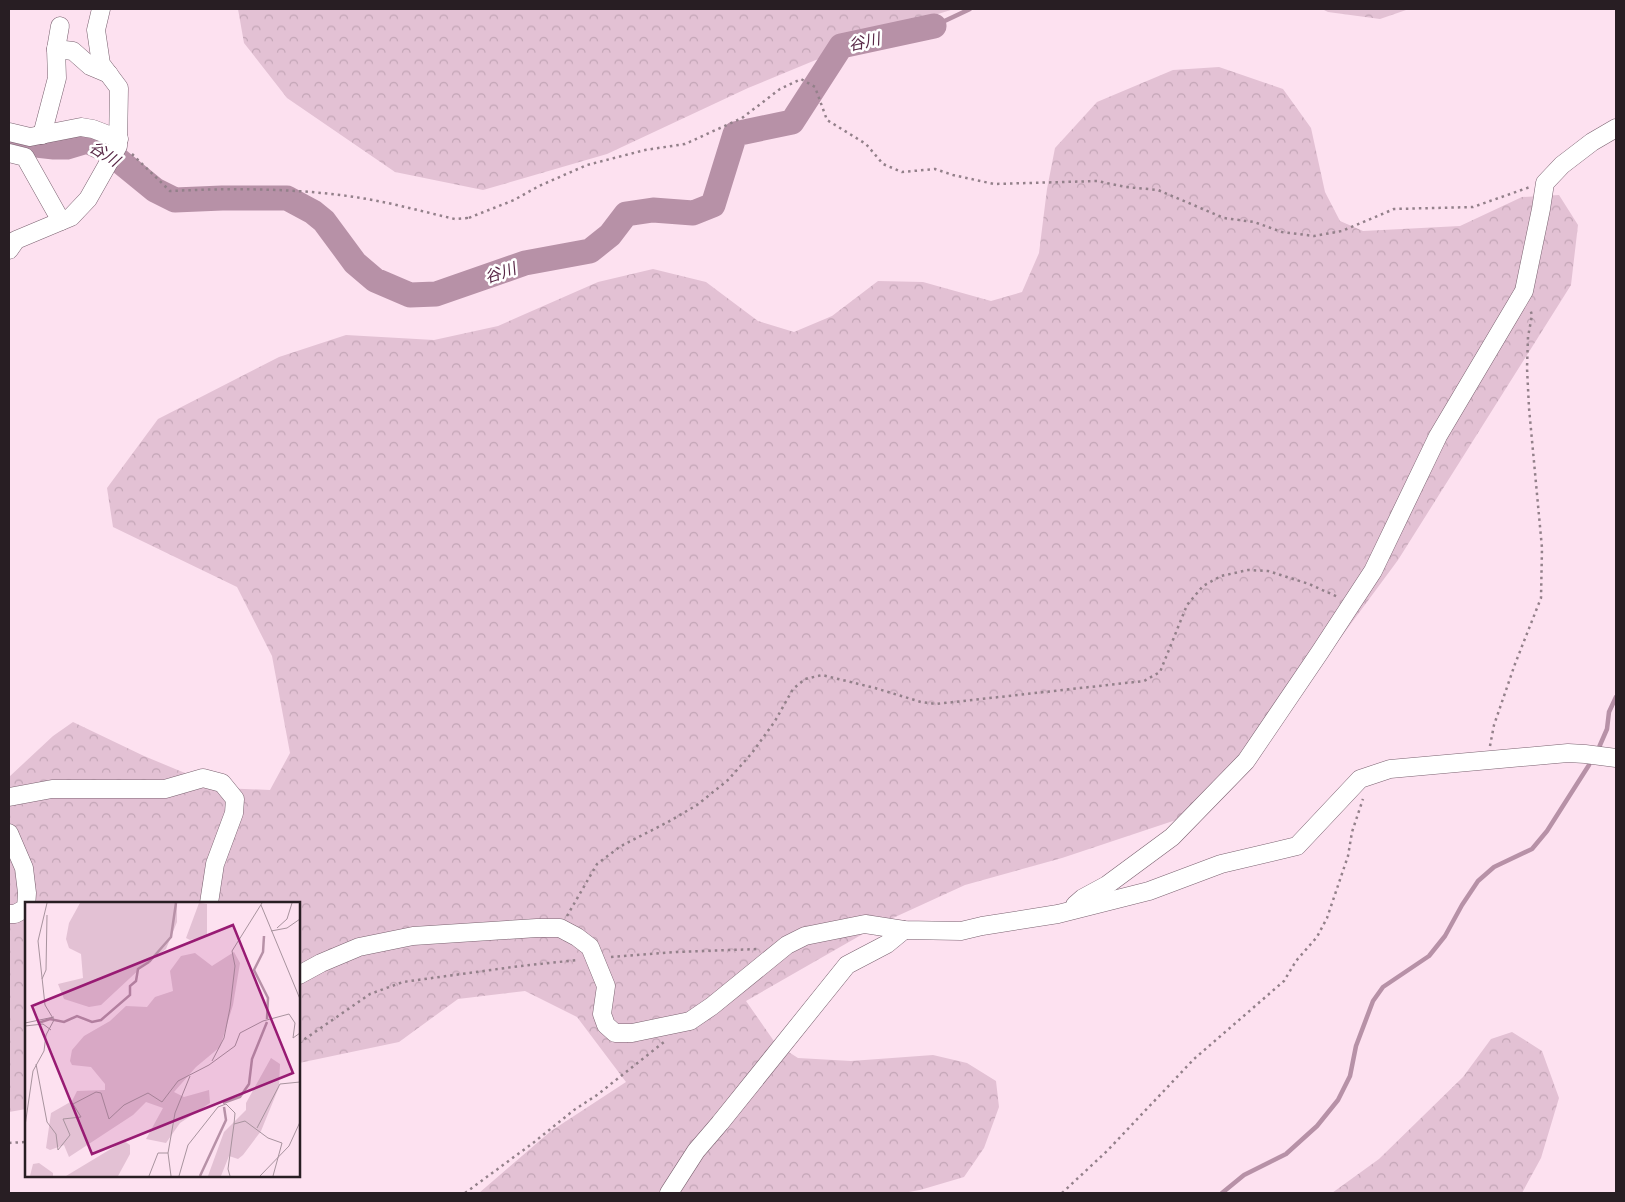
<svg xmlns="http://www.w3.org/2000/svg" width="1625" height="1202" font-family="Commissioner,'Noto Sans JP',sans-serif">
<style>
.forest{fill:url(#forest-crowns)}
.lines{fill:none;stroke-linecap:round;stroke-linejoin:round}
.stream{stroke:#b791a7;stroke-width:4.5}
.river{stroke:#b791a7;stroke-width:25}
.minor-casing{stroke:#7a6270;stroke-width:19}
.path{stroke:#93808a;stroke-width:2.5;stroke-dasharray:2.5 4;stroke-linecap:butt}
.minor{stroke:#fff;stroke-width:18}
.labels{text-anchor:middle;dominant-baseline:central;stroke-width:5;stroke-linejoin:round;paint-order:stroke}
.water-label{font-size:16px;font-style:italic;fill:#582746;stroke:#fff}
.inset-river{fill:none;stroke:#b791a7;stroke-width:2.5}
.inset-road{fill:none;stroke:#a8939e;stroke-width:1}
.view{fill:#981b73;fill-opacity:0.15;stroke:#981b73;stroke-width:2.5}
.inset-edge{fill:none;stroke:#281e23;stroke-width:2.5}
</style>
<defs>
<pattern id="forest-crowns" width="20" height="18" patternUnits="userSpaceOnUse" patternTransform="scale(1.25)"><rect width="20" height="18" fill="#e3c1d4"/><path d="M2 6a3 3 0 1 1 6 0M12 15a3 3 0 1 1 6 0" fill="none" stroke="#c3a5b6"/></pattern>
</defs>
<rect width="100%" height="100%" fill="#fde1f0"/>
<g class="forest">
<path d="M238 9H954L893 28 748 88 607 154 483 190 395 172 287 98 244 43Z"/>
<path d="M1322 9H1409L1380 19 1328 12Z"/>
<path d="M1219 67 1283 89 1311 128 1325 192 1340 221 1363 231 1460 226 1522 197 1559 195 1578 225 1571 285 1398 560 1296 698 1188 816 1062 858 965 885 882 923 746 1001 776 1044 798 1058 851 1061 933 1055 967 1063 996 1081 999 1107 984 1148 964 1177 920 1190 903 1193H479L551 1131 626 1082 577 1017 525 991 458 999 399 1042 299 1063V903H26V1109L9 1112V777L53 736 73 722 144 756 221 788 270 790 290 753 272 656 237 587 113 527 107 488 158 419 279 357 346 335 434 340 498 326 598 282 653 269 706 282 758 321 794 332 832 316 878 281 923 282 991 301 1022 292 1039 253 1047 189 1055 148 1097 102 1173 70Z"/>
<path d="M1512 1032 1542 1051 1559 1098 1541 1158 1522 1193H1332L1379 1159 1463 1077 1491 1039Z"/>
</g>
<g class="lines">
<g class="stream">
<path d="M934 26 970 9"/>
<path d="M1597 752 1607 729 1609 712 1616 697"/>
<path d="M1222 1193 1244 1175 1286 1154 1317 1126 1338 1100 1350 1076 1356 1046 1373 1001 1383 987 1429 956 1445 936 1462 905 1478 881 1494 867 1532 849 1547 831 1589 765"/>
</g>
<path class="river" d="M9 142 54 147H67L87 141 106 150 155 190 175 200 222 198H287L313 212 324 221 355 263 375 280 410 295 436 294 525 263 590 251 610 235 626 214 653 210 693 213 713 205 735 134 792 122 841 46 934 26"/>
<defs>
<g id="minor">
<path d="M56 49 73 51 90 66 109 74"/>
<path d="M9 132 30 137 81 127 93 129 119 139"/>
<path d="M42 135 57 78 56 49 60 26"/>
<path d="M9 153 25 157 61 221"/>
<path d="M9 250 16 240 71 217 88 199 118 146 119 88 101 64 96 30 101 9"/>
<path d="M9 797 52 789H165L203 778 222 783 235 799 234 813 215 864 209 903"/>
<path d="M9 833 24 868 27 893 26 908 15 914H9"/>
<path d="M1075 905 1083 898 1107 885 1172 837 1246 761 1320 652 1373 571 1438 436 1524 291 1541 209 1545 183 1562 165 1592 142 1616 128"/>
<path d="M299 975 321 963 359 947 413 936 537 928H560L577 937 590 947 606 986 602 1014 606 1025 615 1033H632L690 1021 712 1006 787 945 805 936 865 924 904 930 961 931 982 926 1058 914 1149 891 1221 864 1297 846 1360 779 1390 769 1568 753 1585 754 1616 758"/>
<path d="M669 1193 696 1151 720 1123 847 965 887 944 904 930"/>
</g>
</defs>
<use href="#minor" class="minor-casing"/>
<g class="path">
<path d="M132 154 170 191C233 188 299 188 361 198 393 203 424 212 455 219L467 218 466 219 514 200 539 186 587 165 645 150 685 144 742 118 780 89 801 79 815 87 827 120 866 144 883 164 902 172 935 169 953 175 994 184 1097 181 1126 187 1158 190 1224 218 1254 222 1282 232 1314 236 1342 231 1394 209 1473 207 1530 187"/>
<path d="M1490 746 1494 725 1515 664 1541 598 1542 548 1529 408 1527 368 1528 337 1532 315 1530 309"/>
<path d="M567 916 597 864 621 846 668 822 697 805 728 780 752 753 775 721 793 689 805 679 822 675 875 688 921 702 936 704 1144 681 1160 672 1187 605 1203 586 1221 576 1248 570 1268 571 1309 584 1338 597"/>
<path d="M611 957 676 952 758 949"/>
<path d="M299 1043 370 994 403 982 520 966 578 960"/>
<path d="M9 1143 26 1142"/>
<path d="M465 1193 533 1143 574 1110 597 1095 664 1042"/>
<path d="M1062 1193 1107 1151 1194 1059 1284 981 1296 961 1317 937 1327 918 1348 856 1352 832 1363 799"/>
</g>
<use href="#minor" class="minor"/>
</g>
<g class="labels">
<g class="water-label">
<text transform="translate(864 41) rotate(-12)">谷川</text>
<text transform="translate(105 153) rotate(32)">谷川</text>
<text transform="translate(500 272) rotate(-19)">谷川</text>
</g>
</g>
<g transform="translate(25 902)">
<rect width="275" height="275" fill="#fde1f0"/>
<path d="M55 1H152V20L141 47 119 63 76 103 64 105 39 97 33 82 58 76 56 52 44 46 41 37 44 21ZM174 1 182 2V34L165 38 161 36ZM209 50 215 61 208 103 195 145 171 165 149 190 159 195 184 188 185 201 155 221 141 241 121 237 138 206 121 200 108 213 44 255 39 243 25 248 21 246 26 211 47 199 52 189 80 188V182L66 165 47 163 45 159 47 148 59 134 85 119 101 104 122 105 130 95 148 89 145 69 156 54 170 51 187 64ZM246 156 255 162 254 185 236 229 218 253 213 257 204 254 196 274H183L199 230 221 208V201ZM99 239 105 243V252L93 274H41ZM14 261 28 271V274H5L8 262Z" fill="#e3c1d4"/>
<path class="inset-river" d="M239 34 238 50 229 68 243 96 242 117M124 60 146 35 151 1M13 121 25 117 39 120 52 114 67 120 76 118 105 93V84L111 79 113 67 124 60M198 201 215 195 224 182 227 157 242 120M175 274 201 218 199 205"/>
<path class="inset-road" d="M236 3 275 97M252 26 262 17 267 1M246 29 262 26 275 17M17 77 21 68 22 13M0 121 29 115M0 124 18 122 26 128M187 159 199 136 205 106 210 64 207 49 237 1M11 162 22 220 31 232 33 248 45 233 38 217 56 215 48 202 71 190 76 191 84 217 99 203 123 191 137 200 153 179 184 163 210 144 215 131 238 119 264 112 270 121 268 136 275 131M0 224 8 169 19 149 21 133 29 118 20 103 13 39 22 1M232 226 255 182 275 180M124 274 133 251H143M146 274 143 251 150 211 165 174M154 274 163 243 193 205 201 202 210 211 209 222 220 219 243 236 257 241 248 274M205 274 203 267 209 222M235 274 264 244 275 220"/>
<path class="view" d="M208 23 268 171 67 252 7 104Z"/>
<rect width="275" height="275" class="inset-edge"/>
</g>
<rect width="1625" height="1202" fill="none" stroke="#281e23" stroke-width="20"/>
</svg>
